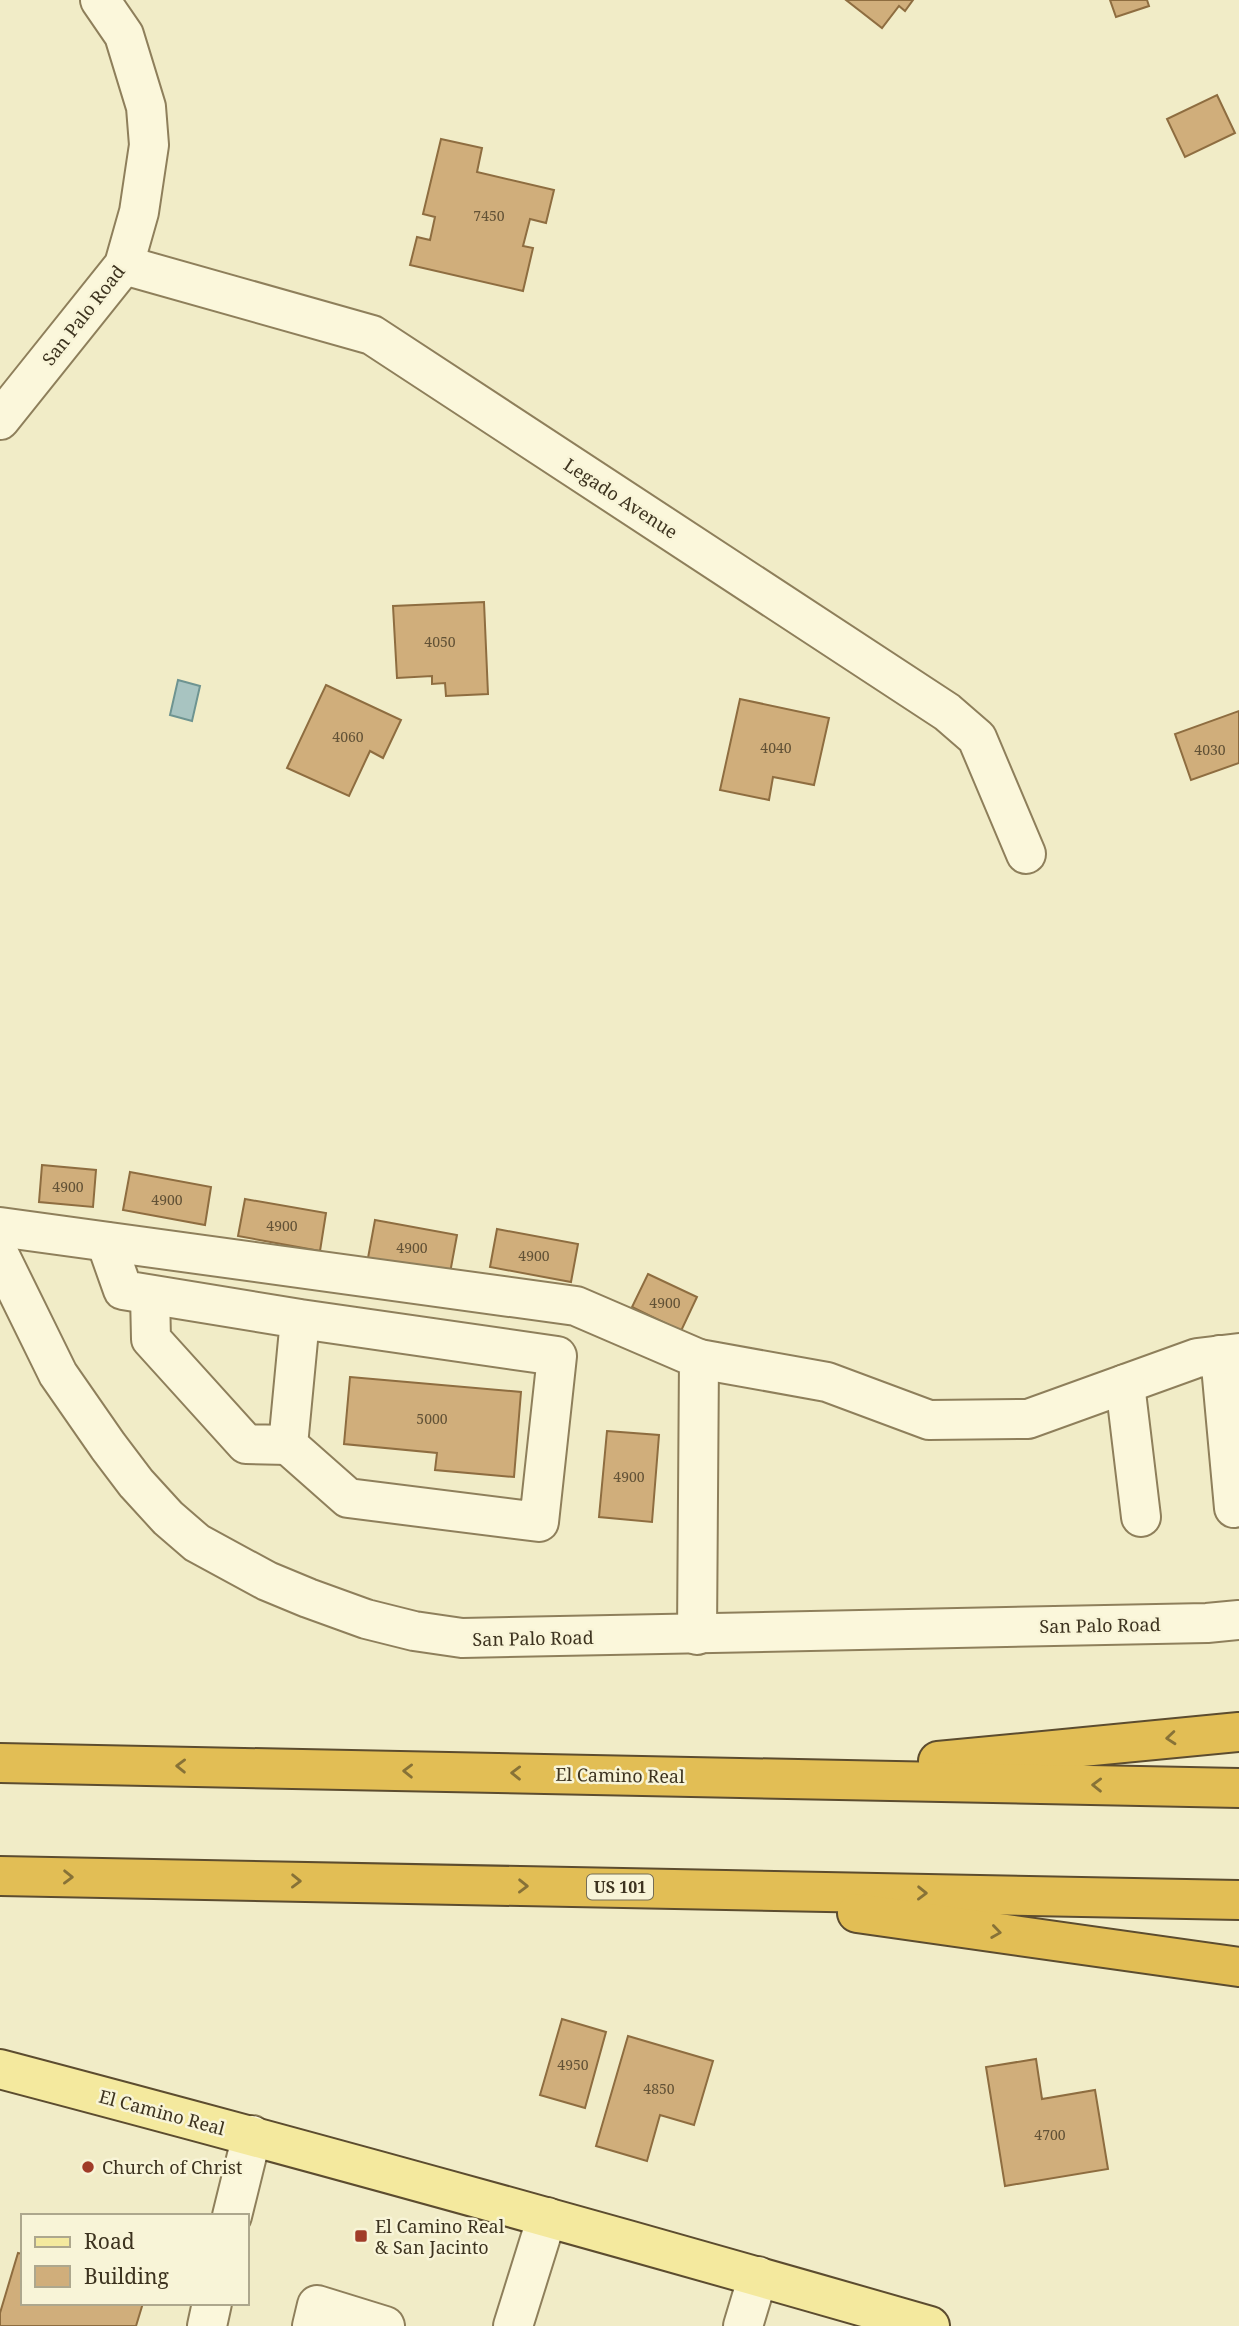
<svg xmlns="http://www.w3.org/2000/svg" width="1239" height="2326" font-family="'Noto Serif',serif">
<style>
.water{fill:#a8c4c1;stroke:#6e9491;stroke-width:2}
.building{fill:#d0ae7b;stroke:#8e6d40;stroke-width:2}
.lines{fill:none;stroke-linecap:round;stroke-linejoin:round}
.minor-casing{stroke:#8e7f5b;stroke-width:42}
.major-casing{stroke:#5c4c2f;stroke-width:42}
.highway-casing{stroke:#5c4c2f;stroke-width:42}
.minor{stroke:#fbf7db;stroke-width:38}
.major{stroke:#f4e99e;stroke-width:38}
.highway{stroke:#e2be55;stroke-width:38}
.oneway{stroke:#877237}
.poi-dot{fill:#a03c28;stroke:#f8f4d7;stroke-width:2.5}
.labels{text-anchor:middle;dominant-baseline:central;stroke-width:5;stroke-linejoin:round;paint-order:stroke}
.number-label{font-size:14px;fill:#625236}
.shield{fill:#f8f4d7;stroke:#756d56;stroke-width:2}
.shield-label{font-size:16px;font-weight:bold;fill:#3d331f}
.street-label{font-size:18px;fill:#3d331f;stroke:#f8f4d7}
.poi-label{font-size:18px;fill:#3d331f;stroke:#f8f4d7;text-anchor:start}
</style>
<rect width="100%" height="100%" fill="#f1ecc7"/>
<path class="water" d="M178 680 200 686 192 721 170 715Z"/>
<g class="building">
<path d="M846 0H913L905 11 899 6 882 28Z"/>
<path d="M1110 0H1147L1149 6 1116 17Z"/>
<path d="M1217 95 1235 133 1185 157 1167 119Z"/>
<path d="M441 139 482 148 477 172 554 190 546 223 530 219 523 246 533 248 523 291 410 265 417 237 430 240 435 217 423 214Z"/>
<path d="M484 602 488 694 446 696 445 683 432 684V676L397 678 393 606Z"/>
<path d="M326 685 401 720 383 758 370 751 349 796 287 768Z"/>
<path d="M740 699 829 718 814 785 773 777 769 800 720 790Z"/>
<path d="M1239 711V763L1191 780 1175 734Z"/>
<path d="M42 1165 96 1170 93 1207 39 1202Z"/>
<path d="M130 1172 211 1187 205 1225 123 1210Z"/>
<path d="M245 1199 326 1213 320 1251 238 1236Z"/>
<path d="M375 1220 457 1235 450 1273 368 1258Z"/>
<path d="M497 1229 578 1244 571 1282 490 1267Z"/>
<path d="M648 1274 697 1297 681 1331 632 1307Z"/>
<path d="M350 1377 521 1392 514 1477 435 1470 437 1453 344 1444Z"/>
<path d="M607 1431 659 1435 652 1522 599 1517Z"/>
<path d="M562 2019 606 2032 585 2108 540 2095Z"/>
<path d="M628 2036 713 2061 694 2125 660 2115 647 2161 596 2146Z"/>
<path d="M1036 2059 1042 2099 1095 2090 1108 2169 1005 2186 986 2067Z"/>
<path d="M18 2253 23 2254V2303H143L136 2326H0V2313Z"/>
</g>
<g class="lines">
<defs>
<g id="minor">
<path d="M124 265 372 335 947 712 977 738 1026 854"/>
<path d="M0 420 124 265 139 212 149 145 146 107 124 35 100 0"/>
<path d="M0 1227 576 1306 699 1359 697 1635"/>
<path d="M106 1242 123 1290 300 1319 288 1445 348 1498 539 1522 557 1356 300 1319"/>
<path d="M0 1256 58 1374 108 1446 136 1483 168 1518 197 1543 267 1581 308 1598 366 1619 414 1631 462 1638 1207 1623 1239 1620"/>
<path d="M150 1295 151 1339 246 1444 288 1445"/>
<path d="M1220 1355 1234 1508"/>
<path d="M699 1359 827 1382 929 1420 1028 1419 1197 1358 1239 1353"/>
<path d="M1125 1384 1141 1517"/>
<path d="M232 2216 252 2135"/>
<path d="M207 2326 212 2303"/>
<path d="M312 2326 317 2305 385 2326"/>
<path d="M513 2326 547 2217"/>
<path d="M743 2326 758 2276"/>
</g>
<path id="major" d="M0 2069C311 2151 621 2237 930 2326"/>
<g id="highway">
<path d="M938 1761 1239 1732"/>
<path d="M0 1763 1239 1788"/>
<path d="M0 1876 1239 1900"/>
<path d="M857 1913 1239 1967"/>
</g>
</defs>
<use href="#minor" class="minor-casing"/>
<use href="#major" class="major-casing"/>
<use href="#highway" class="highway-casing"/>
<use href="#minor" class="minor"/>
<use href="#major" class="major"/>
<use href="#highway" class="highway"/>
</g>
<defs><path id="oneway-chevron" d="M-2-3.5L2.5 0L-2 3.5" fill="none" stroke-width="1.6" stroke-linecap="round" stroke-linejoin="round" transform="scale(1.75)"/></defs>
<g class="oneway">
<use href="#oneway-chevron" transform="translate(1171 1738) rotate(175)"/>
<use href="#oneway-chevron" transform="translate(181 1766) rotate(-179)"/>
<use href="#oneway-chevron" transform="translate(408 1771) rotate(-179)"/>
<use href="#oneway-chevron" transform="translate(516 1773) rotate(-179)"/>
<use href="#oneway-chevron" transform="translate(1097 1785) rotate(-179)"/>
<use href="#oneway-chevron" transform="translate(68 1877) rotate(1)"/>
<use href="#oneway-chevron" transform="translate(296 1881) rotate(1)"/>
<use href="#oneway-chevron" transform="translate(523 1886) rotate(1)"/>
<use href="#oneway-chevron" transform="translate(922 1893) rotate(1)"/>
<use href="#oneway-chevron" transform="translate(996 1932) rotate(8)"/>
</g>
<g class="poi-dot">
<circle cx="88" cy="2167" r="7"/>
<rect x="354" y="2229" width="14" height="14" rx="3.5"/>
</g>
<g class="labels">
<g class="number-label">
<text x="489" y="215">7450</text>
<text x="440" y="641">4050</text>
<text x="348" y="736">4060</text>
<text x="776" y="747">4040</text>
<text x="1210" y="749">4030</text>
<text x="68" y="1186">4900</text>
<text x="167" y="1199">4900</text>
<text x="282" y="1225">4900</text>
<text x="412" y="1247">4900</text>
<text x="534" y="1255">4900</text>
<text x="665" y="1302">4900</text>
<text x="432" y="1418">5000</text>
<text x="629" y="1476">4900</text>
<text x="573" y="2064">4950</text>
<text x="659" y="2088">4850</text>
<text x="1050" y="2134">4700</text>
</g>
<rect class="shield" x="587" y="1874.5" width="66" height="25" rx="5"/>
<g class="shield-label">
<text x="620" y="1887">US 101</text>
</g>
<g class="street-label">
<text transform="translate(83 315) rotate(-52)">San Palo Road</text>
<text transform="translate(621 498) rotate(33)">Legado Avenue</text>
<text transform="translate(1100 1625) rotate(-1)">San Palo Road</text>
<text transform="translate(533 1638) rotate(-1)">San Palo Road</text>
<text transform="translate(620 1775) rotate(1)">El Camino Real</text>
<text transform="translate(162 2112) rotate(15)">El Camino Real</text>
</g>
<g class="poi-label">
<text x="102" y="2167">Church of Christ</text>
<text x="375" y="2226">El Camino Real<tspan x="375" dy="21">&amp; San Jacinto</tspan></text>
</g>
</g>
<rect x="21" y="2214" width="228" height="91" fill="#f8f4d7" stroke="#ada78d" stroke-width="2"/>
<rect x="35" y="2237" width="35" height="10" fill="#f4e99e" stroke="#ada78d" stroke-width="2"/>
<text x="84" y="2249" font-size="21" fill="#3d331f">Road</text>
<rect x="35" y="2266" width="35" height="21" fill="#d0ae7b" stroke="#ada78d" stroke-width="2"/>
<text x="84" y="2284" font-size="21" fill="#3d331f">Building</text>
</svg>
